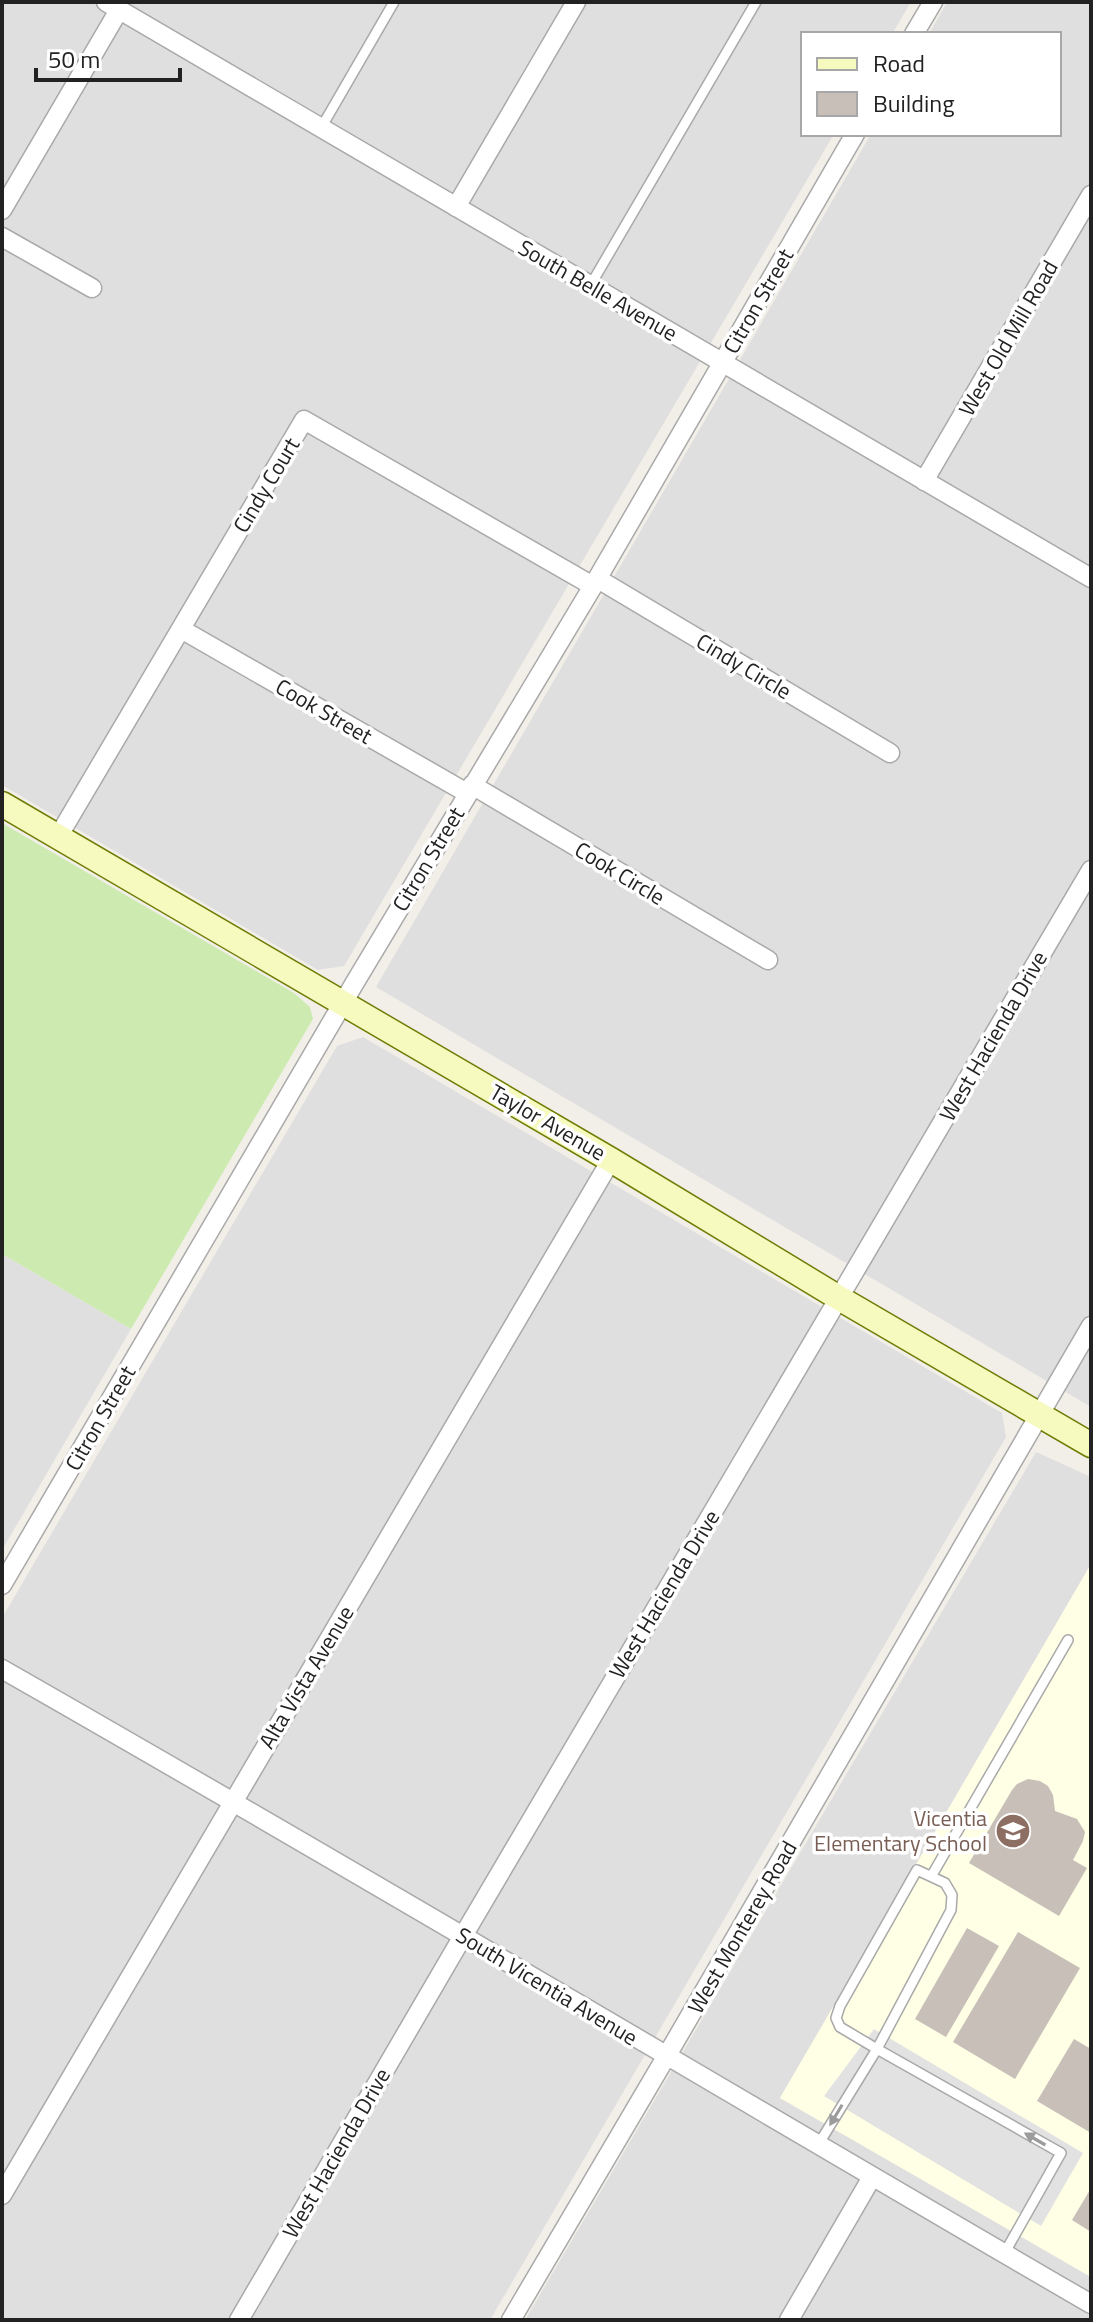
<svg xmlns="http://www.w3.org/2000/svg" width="1093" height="2322" font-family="'Titillium Web',sans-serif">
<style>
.residential{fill:#e0dfdf}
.education{fill:#ffffe5}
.grass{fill:#cdebb0}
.parking{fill:#e2e2e2}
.building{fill:#c7bfb8}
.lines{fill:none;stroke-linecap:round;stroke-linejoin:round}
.lane-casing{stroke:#a9a9a9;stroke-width:12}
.street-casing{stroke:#a9a9a9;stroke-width:21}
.secondary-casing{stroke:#707d05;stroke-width:27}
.lane{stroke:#fff;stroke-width:9}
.street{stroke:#fff;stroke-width:18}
.secondary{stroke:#f7fabf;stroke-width:24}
.oneway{fill:#9c9c9c}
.labels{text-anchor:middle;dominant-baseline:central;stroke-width:7;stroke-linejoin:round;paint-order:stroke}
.street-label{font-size:22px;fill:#222;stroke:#fff}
.education-label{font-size:22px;fill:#785e54;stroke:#fff;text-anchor:end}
</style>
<rect width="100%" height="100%" fill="#f2efe9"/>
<g class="residential">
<path d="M2 2H911L892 34H803V134H834L344 966 318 970 2 785Z"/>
<path d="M947 2H1091V1407L376 987 871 134H1059V34H929Z"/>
<path d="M363 1037 1002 1413 1006 1437 490 2320H2V1618L337 1046Z"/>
<path d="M2 1254 131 1329 2 1550Z"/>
<path d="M1036 1452 1091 1477V1564L780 2098 1091 2277V2320H525Z"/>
</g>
<path class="education" d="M1091 1564V2277L780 2098Z"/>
<path class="grass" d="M2 823 294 993 310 1007 313 1019 131 1329 2 1254Z"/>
<path class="parking" d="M874 2029 1083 2153 1041 2226 824 2096Z"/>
<g class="building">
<path d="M1028 1779 1040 1781 1048 1786 1053 1795 1055 1811 1077 1819 1085 1832 1083 1841 1073 1860 1087 1868 1059 1916 969 1863 1012 1790 1017 1784Z"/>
<path d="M967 1928 999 1946 946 2037 915 2019Z"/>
<path d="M1018 1932 1080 1968 1015 2079 953 2042Z"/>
<path d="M1074 2039 1091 2049V2133L1037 2101Z"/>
<path d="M1091 2188V2232L1072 2220Z"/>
</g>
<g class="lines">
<defs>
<g id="lane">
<path d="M321 128 394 2"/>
<path d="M590 286 756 2"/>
<path d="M917 1870 945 1883 952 1895 951 1910 877 2049 840 2027 836 2018 840 2006Z"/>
<path d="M932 1875 1068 1640"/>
<path d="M818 2145 877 2049 1061 2153 1004 2254"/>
</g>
<g id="street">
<path d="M106 2 1091 578"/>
<path d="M914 34 933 2"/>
<path d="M456 207 576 2"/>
<path d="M2 210 119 10"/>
<path d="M2 237 92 288"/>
<path d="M924 481 1091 195"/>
<path d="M598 579 890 753"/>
<path d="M181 629 467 793"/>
<path d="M472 785 768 960"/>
<path d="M58 837 304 420 593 586"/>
<path d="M2 1585 354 984 593 586 855 134"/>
<path d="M2 1669C367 1877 728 2093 1091 2304"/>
<path d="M2 2195 611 1160"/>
<path d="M239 2320 463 1936 1091 870"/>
<path d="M511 2320 666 2057 1091 1326"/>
<path d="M789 2320 872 2177"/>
</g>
<path id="secondary" d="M2 804 611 1160 839 1298 1091 1445"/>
</defs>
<use href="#lane" class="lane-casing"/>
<use href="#street" class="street-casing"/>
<use href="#secondary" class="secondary-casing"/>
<use href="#lane" class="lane"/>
<use href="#street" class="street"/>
<use href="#secondary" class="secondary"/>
</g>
<defs><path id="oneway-solid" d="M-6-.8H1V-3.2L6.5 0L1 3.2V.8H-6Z" transform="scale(2)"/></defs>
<g class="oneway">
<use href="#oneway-solid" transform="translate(836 2115) rotate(121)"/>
<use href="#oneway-solid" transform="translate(1035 2139) rotate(-150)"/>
</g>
<defs>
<symbol id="school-disc" viewBox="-11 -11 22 22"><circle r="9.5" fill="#8d6e63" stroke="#fff"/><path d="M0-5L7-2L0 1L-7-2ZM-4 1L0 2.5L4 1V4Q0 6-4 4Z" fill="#fff"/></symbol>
</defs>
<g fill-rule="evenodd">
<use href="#school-disc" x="993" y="1811" width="40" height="40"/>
</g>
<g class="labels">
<g class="street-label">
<text transform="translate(598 290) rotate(30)">South Belle Avenue</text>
<text transform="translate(758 301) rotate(-60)">Citron Street</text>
<text transform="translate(1008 338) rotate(-60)">West Old Mill Road</text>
<text transform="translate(266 485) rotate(-59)">Cindy Court</text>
<text transform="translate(744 666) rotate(31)">Cindy Circle</text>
<text transform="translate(324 711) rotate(30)">Cook Street</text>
<text transform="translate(428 859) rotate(-59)">Citron Street</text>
<text transform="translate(620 873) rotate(31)">Cook Circle</text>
<text transform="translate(993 1036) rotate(-60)">West Hacienda Drive</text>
<text transform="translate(548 1122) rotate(30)">Taylor Avenue</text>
<text transform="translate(100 1418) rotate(-60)">Citron Street</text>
<text transform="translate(664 1594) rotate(-59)">West Hacienda Drive</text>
<text transform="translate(306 1677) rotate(-59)">Alta Vista Avenue</text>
<text transform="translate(742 1927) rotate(-60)">West Monterey Road</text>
<text transform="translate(547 1986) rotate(31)">South Vicentia Avenue</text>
<text transform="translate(336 2153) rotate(-60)">West Hacienda Drive</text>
</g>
<g class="education-label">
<text x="987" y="1818">Vicentia<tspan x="987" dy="25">Elementary School</tspan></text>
</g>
</g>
<rect width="1093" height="2322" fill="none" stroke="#222222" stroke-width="8"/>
<rect x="801" y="32" width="260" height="104" fill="#ffffff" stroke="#a7a7a7" stroke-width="2"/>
<rect x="817" y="58" width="40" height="12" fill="#f7fabf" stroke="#a7a7a7" stroke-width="2"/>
<text x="873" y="72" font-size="24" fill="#222222">Road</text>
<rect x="817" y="92" width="40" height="24" fill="#c7bfb8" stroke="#a7a7a7" stroke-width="2"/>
<text x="873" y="112" font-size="24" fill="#222222">Building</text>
<path d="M36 68v12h144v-12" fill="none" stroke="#222222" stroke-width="4"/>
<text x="48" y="68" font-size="24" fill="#222222" stroke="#ffffff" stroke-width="6" paint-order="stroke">50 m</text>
</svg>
